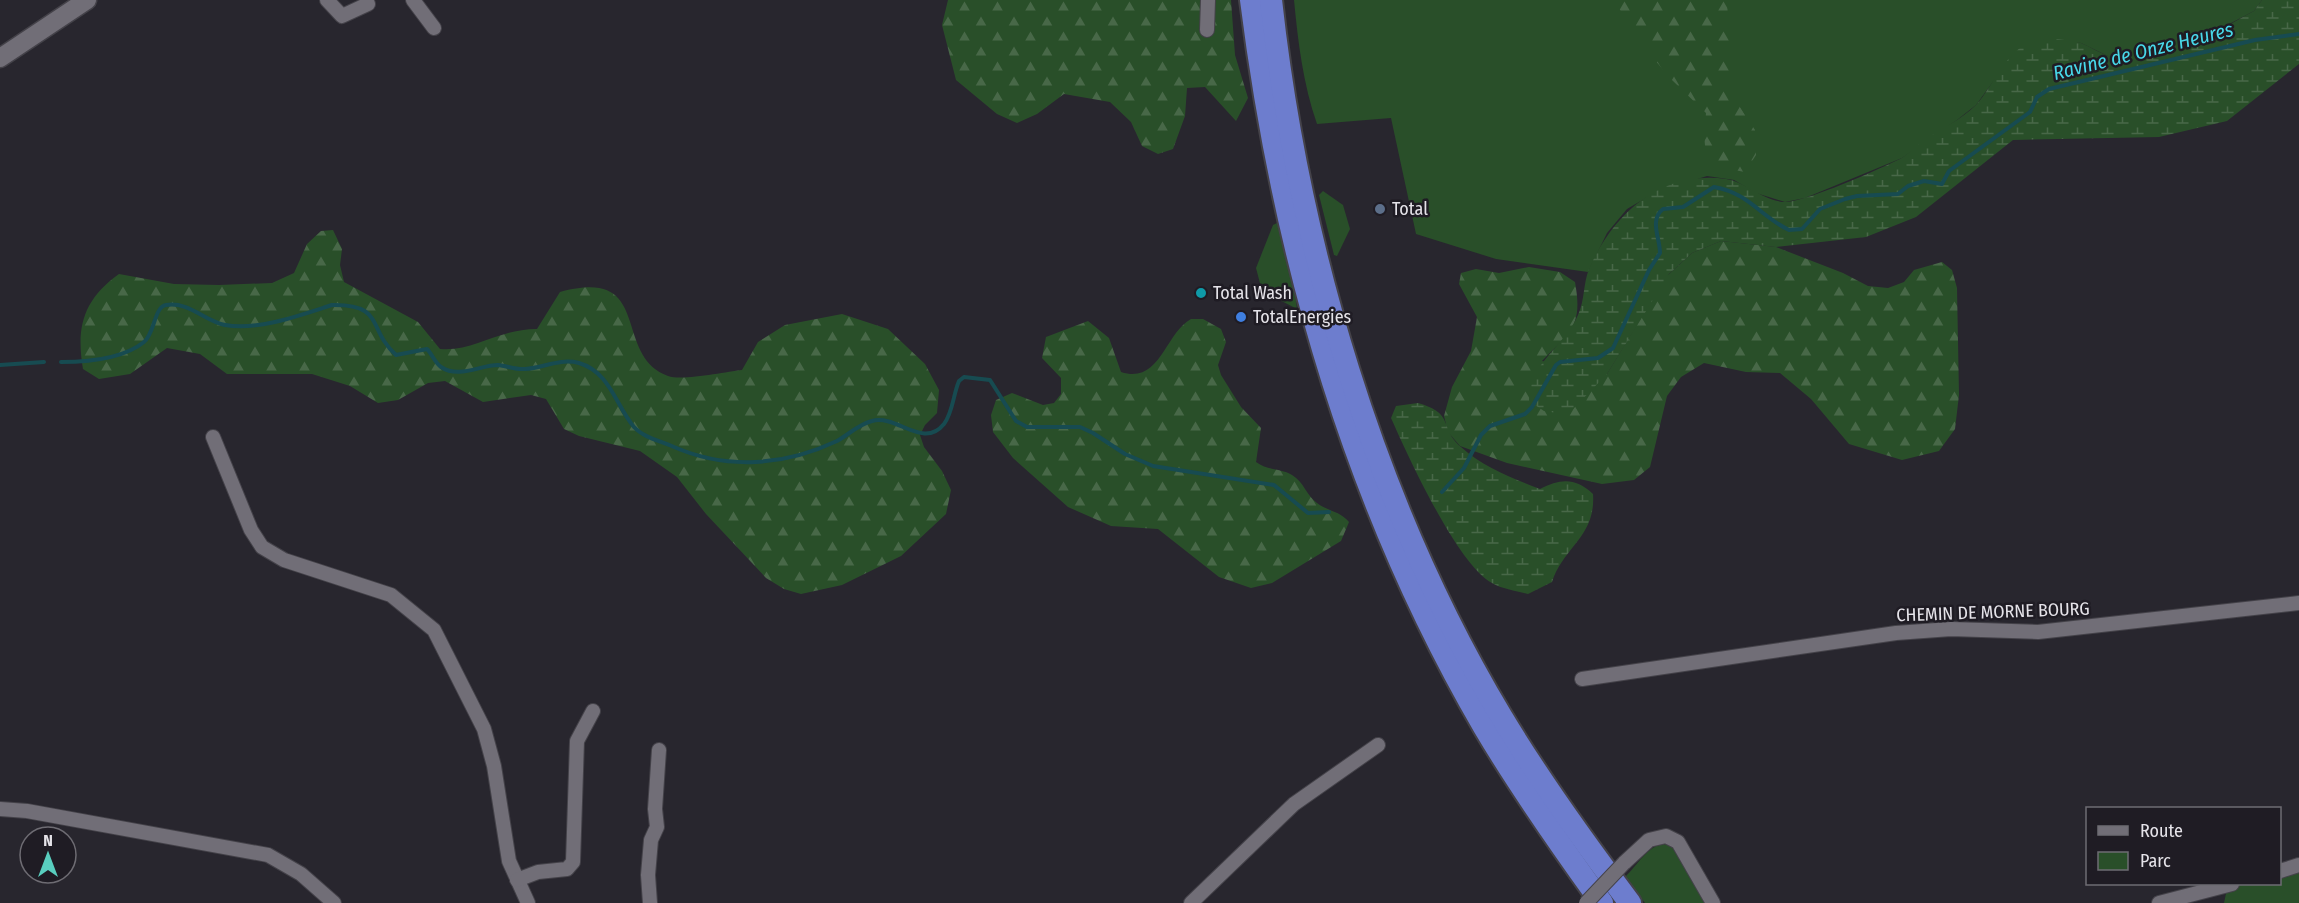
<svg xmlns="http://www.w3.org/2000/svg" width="2299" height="903" font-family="'Fira Sans Condensed',sans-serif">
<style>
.green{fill:#294f29}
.forest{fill:url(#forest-firs)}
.wetland{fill:url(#wetland-marsh)}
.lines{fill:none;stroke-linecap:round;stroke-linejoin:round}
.stream{stroke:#174b51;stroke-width:4}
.minor-casing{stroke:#444249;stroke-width:16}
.tertiary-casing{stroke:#444249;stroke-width:21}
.trunk-casing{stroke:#444249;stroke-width:26}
.minor{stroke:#716e77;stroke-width:14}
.tertiary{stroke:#716e77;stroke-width:18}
.trunk{stroke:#6d7dce;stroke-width:22}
.minor-bridge-casing{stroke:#444249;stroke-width:16;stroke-linecap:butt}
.minor-bridge{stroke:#716e77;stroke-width:14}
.service-dot{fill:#5c6f8a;stroke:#1f1c24;stroke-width:2}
.culture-dot{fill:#0f9aa8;stroke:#1f1c24;stroke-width:2}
.shop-dot{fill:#3f7fe0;stroke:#1f1c24;stroke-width:2}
.labels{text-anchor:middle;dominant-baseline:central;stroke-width:5;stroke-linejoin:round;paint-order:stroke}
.poi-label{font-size:18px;fill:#e5e3e9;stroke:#1f1c24;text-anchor:start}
.street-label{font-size:18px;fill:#e5e3e9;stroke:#1f1c24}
.water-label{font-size:20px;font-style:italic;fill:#48d8e9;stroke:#1f1c24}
</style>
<defs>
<pattern id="forest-firs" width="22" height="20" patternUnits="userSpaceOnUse" patternTransform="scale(1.5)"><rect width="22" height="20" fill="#294f29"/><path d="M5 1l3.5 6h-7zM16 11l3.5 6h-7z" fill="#486848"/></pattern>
<pattern id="wetland-marsh" width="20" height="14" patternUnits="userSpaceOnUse" patternTransform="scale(1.5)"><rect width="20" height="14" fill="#294f29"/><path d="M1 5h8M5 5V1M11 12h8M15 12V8" fill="none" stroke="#486848"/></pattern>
</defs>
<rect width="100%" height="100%" fill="#28262e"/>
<g class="green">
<path d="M1294 0H2262L2254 11 2176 52 2135 60 2110 57 2081 43 2064 41 2012 56 1976 105 1957 120 1902 158 1805 198 1785 202 1756 193 1734 180 1707 176 1656 192 1627 209 1607 233 1588 272 1496 259 1416 234 1391 118 1317 124C1303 84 1298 42 1294 0Z"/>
<path d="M1323 191 1343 205 1350 229 1337 256 1334 255 1319 195Z"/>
<path d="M1277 223 1296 300 1297 309 1262 291 1256 268 1273 225Z"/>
<path d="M1664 844 1672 847 1707 903H1645L1625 877C1637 866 1648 845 1664 844Z"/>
<path d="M2299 865V903H2224L2228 884H2280V871Z"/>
</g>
<g class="forest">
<path d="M948 0H1231L1235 55 1248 98 1236 121 1205 87 1187 88 1185 116 1173 149 1158 154 1142 146 1131 122 1110 102 1064 94 1037 114 1017 123 997 114 956 80 942 25Z"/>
<path d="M1614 0H1727L1732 95 1755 130 1756 155 1745 172C1701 164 1703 154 1706 113L1672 80 1641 44Z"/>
<path d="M333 230 342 249 340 265 344 282 418 322 440 349C474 352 498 329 537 329L560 292C655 266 611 355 668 376 682 381 725 372 742 370L758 342 785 325 842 314 888 329 925 364 939 390 937 413 925 425 920 435 924 447 942 471 951 490 946 514 901 556 842 585 801 594 784 589 766 578 706 514 677 477 640 451 579 436 564 429 546 399 531 395 483 402 445 381 428 383 398 400 378 403 350 386 312 374H227L200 354 167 348 130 374 99 379 83 369C76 327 83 300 119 274L174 284 219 285 272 283 294 273 307 244 321 231Z"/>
<path d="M1721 241 1776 247 1843 273 1868 286 1888 288 1904 282 1914 270 1942 262 1952 270 1957 288 1959 395 1955 429 1939 451 1902 460 1849 444 1811 399 1780 373 1746 372 1704 363 1681 377 1667 396 1650 467 1634 480 1602 484 1507 463 1460 446 1448 432 1444 416 1452 387 1471 351 1477 317 1459 284 1461 273 1476 269 1499 273 1529 267 1560 272 1575 282C1583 326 1571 331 1542 361L1607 374 1666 277 1692 253Z"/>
<path d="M1191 319H1203L1221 329 1226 342 1218 365 1221 375 1241 407 1261 428 1256 462C1268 471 1280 468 1292 475 1304 482 1306 495 1317 503 1327 511 1340 511 1349 522L1341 541 1272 583 1251 588 1219 577 1158 529 1111 526 1068 507 1013 458 993 432 991 415 996 400 1012 393 1043 405 1054 403 1061 394V378L1042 358 1046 337 1088 321 1109 338 1121 372C1160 385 1165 333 1191 319Z"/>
</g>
<g class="wetland">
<path d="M2262 0H2299V64L2227 121 2159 137 2013 140 1916 217 1866 237 1776 247 1721 241 1692 253 1669 274 1607 374 1572 410 1557 413 1544 411 1529 401C1529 363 1564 347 1578 315 1585 300 1583 284 1589 269 1613 214 1661 170 1726 179 1746 182 1764 202 1786 202 1808 201 1877 170 1900 159 1909 154 1917 145 1926 139 1942 128 1961 120 1976 105 1994 86 2006 48 2035 41 2047 37 2069 40 2081 43 2091 47 2101 54 2111 57 2163 69 2211 34 2254 11Z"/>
<path d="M1418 403C1456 414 1438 427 1461 447 1483 467 1512 478 1540 489 1560 479 1575 477 1593 494 1596 537 1563 547 1552 582L1528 594C1517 591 1502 589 1492 583 1457 564 1408 456 1391 418L1396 406Z"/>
</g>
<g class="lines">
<g class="stream">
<path d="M61 362C87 362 123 359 144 342 155 333 154 307 166 305 188 301 205 321 225 325 258 331 301 315 332 305 385 304 367 329 396 355L427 349C432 354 435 363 441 367 459 379 480 365 498 365 507 366 517 370 525 369 544 368 559 358 579 363 610 372 616 406 634 427 644 438 661 441 674 447 727 470 784 466 837 441 848 435 859 424 872 421 897 414 923 450 944 424 953 412 953 395 959 381L964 377 990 380 1016 421 1027 427H1080L1093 433 1125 454 1153 466 1274 485 1308 513 1329 512"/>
<path d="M0 365 44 362"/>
<path d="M1442 492 1464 468 1481 435 1490 426 1525 414 1532 407 1556 365 1560 362 1598 358 1613 348 1649 270 1660 253C1660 238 1649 220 1663 209L1683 207 1714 187C1749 193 1761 217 1789 230L1802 229 1820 209 1845 199 1857 196 1898 194 1908 186 1924 181 1942 184 1949 171 2030 112 2037 97 2049 89 2255 40 2299 34"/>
</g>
<defs>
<g id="minor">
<path d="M327 0 342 16 368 4"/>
<path d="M413 0 434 28"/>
<path d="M1207 30 1208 0"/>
<path d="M213 437 251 530 262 547 284 560 391 595 434 630 484 729 494 766 509 861 528 903"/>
<path d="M1582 679 1896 633 1951 629 2038 632 2299 603"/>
<path d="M0 809 27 811 268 855 301 874 334 903"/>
<path d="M1624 863 1649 840 1666 836 1678 842 1713 903"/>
<path d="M2280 871 2299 865"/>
<path d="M517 880 538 872 567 869 573 862 577 741 593 711"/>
<path d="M650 903 648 875 651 840 657 827 655 809 659 750"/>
<path d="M1191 903 1294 804 1378 745"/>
<path d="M2159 903 2232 884"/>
</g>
<path id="tertiary" d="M0 58 87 0"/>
<g id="trunk">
<path d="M1251 0C1283 254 1355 505 1484 727 1520 788 1561 846 1602 903"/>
<path d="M1271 0C1298 245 1374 504 1501 716 1540 781 1584 842 1630 903"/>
</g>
</defs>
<use href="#minor" class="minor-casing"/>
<use href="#tertiary" class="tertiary-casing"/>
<use href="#trunk" class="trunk-casing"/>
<use href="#minor" class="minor"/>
<use href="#tertiary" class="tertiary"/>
<use href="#trunk" class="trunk"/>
<defs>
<path id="minor-bridge" d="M1586 903 1624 863"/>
</defs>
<use href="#minor-bridge" class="minor-bridge-casing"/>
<use href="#minor-bridge" class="minor-bridge"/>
</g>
<circle class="service-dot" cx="1380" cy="209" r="6"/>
<circle class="culture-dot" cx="1201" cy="293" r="6"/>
<circle class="shop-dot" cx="1241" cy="317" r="6"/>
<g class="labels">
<g class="poi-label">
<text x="1392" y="209">Total</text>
<text x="1213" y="293">Total Wash</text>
<text x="1253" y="317">TotalEnergies</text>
</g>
<g class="street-label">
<text transform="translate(1993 612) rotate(-2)">CHEMIN DE MORNE BOURG</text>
</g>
<g class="water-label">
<text transform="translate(2143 51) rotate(-14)">Ravine de Onze Heures</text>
</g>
</g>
<rect x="2086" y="807" width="195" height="78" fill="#1f1c24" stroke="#6e6c73" stroke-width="1.5"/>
<rect x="2098" y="826" width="30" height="9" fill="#716e77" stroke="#6e6c73" stroke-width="1.5"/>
<text x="2140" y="837" font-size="18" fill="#e5e3e9">Route</text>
<rect x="2098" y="852" width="30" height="18" fill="#294f29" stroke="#6e6c73" stroke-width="1.5"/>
<text x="2140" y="867" font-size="18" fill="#e5e3e9">Parc</text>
<g transform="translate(48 855)"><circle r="28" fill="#1f1c24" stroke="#6e6c73" stroke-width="1.5"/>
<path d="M0-4.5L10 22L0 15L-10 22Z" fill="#59cebf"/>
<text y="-9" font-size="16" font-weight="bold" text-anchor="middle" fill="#e5e3e9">N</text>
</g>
</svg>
